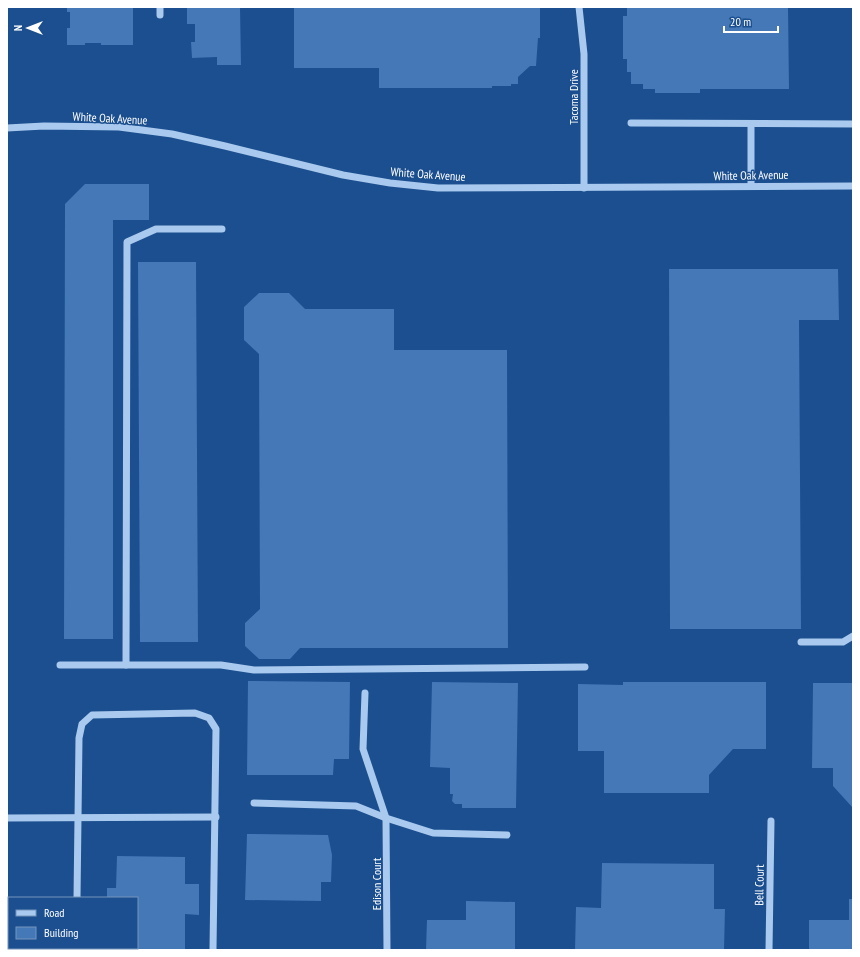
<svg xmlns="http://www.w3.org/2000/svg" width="860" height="957" font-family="'PT Sans Narrow',sans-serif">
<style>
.building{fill:#4478b7}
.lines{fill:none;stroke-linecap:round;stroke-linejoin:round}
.minor{stroke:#a9c9ee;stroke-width:7}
.labels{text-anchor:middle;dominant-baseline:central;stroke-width:3;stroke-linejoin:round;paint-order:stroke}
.street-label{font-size:12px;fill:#fff;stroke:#1b4f8f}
</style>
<rect width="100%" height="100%" fill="#1b4f8f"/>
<g class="building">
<path d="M67 7H133V45H101V43H85V45H67V28H70V12H67Z"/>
<path d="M187 7H240L241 65H217V57L192 58 191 42H195V24H187Z"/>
<path d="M294 7H540V38H538L536 66H530L518 77V84H511V86H492V88H379V68H294Z"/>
<path d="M627 7H788L789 89H700V93H655V89H643V84H631V72H627V59H623V16H627Z"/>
<path d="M85 184H149V220H113V639H64L65 204Z"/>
<path d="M138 262H196L198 642H140Z"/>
<path d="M669 269H838L839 320H799L801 629H670Z"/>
<path d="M259 293H289L305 309H394V350H507L508 648H300L290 659H259L245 646V623L260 609 259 354 244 340V307Z"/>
<path d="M248 681 350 682 349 759H334L333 775H247Z"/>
<path d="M432 682 518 683 516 808H462V804H455L452 801 453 794H450V768L430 767Z"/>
<path d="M623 682H766V749H733L709 775V793H604V751H578V684L623 685Z"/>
<path d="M813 683H853V808L833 786V768H812Z"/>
<path d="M247 834 328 835 332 855 331 882H321V901L245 900Z"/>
<path d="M117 856 185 857V884H199V915L185 914V950H107V948H137V898H107V888H116Z"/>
<path d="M602 863 714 864V909H725L724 950H575L576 907 601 908Z"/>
<path d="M849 899H853V950H809V920H849Z"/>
<path d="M466 901 515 902V950H426L427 920H466Z"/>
</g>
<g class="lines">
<g class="minor">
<path d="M579 7 584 54V188"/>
<path d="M160 15V7"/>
<path d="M631 123 853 124"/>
<path d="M7 128 44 126 119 127 172 134 225 146 343 175 390 183 438 188 853 186"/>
<path d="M751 186V124"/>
<path d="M801 642H843L853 636"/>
<path d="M60 665H221L254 670 585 667"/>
<path d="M126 665 127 242 156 229H222"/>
<path d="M365 693 363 749 386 818 387 950"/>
<path d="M254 803 356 806 386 818 433 833 507 835"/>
<path d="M7 818 216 817"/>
<path d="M77 898 79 738 82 724 92 715 195 713 209 718 216 729 213 950"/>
<path d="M77 950V948"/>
<path d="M769 950 771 821"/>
</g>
</g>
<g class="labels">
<g class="street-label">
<text transform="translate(573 97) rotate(-90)">Tacoma Drive</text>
<text transform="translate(110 118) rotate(3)">White Oak Avenue</text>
<text transform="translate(428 174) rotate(4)">White Oak Avenue</text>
<text transform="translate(751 175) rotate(-1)">White Oak Avenue</text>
<text transform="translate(376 884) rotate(-90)">Edison Court</text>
<text transform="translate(759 885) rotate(-89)">Bell Court</text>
</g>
</g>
<rect width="860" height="957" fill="none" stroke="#ffffff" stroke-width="16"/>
<rect x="8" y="897" width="130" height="52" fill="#1b4f8f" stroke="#7695bc"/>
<rect x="16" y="910" width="20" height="6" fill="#a9c9ee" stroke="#7695bc"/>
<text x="44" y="917" font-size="12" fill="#ffffff">Road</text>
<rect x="16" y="927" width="20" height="12" fill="#4478b7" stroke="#7695bc"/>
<text x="44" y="937" font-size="12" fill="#ffffff">Building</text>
<g transform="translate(28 28) rotate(270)" stroke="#1b4f8f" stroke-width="3" paint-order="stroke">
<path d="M0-3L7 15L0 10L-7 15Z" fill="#ffffff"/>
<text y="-6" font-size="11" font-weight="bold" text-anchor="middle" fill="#ffffff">N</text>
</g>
<path d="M724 26v6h54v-6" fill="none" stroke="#ffffff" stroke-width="2"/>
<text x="730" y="26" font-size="12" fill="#ffffff" stroke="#1b4f8f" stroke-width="3" paint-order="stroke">20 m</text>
</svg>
